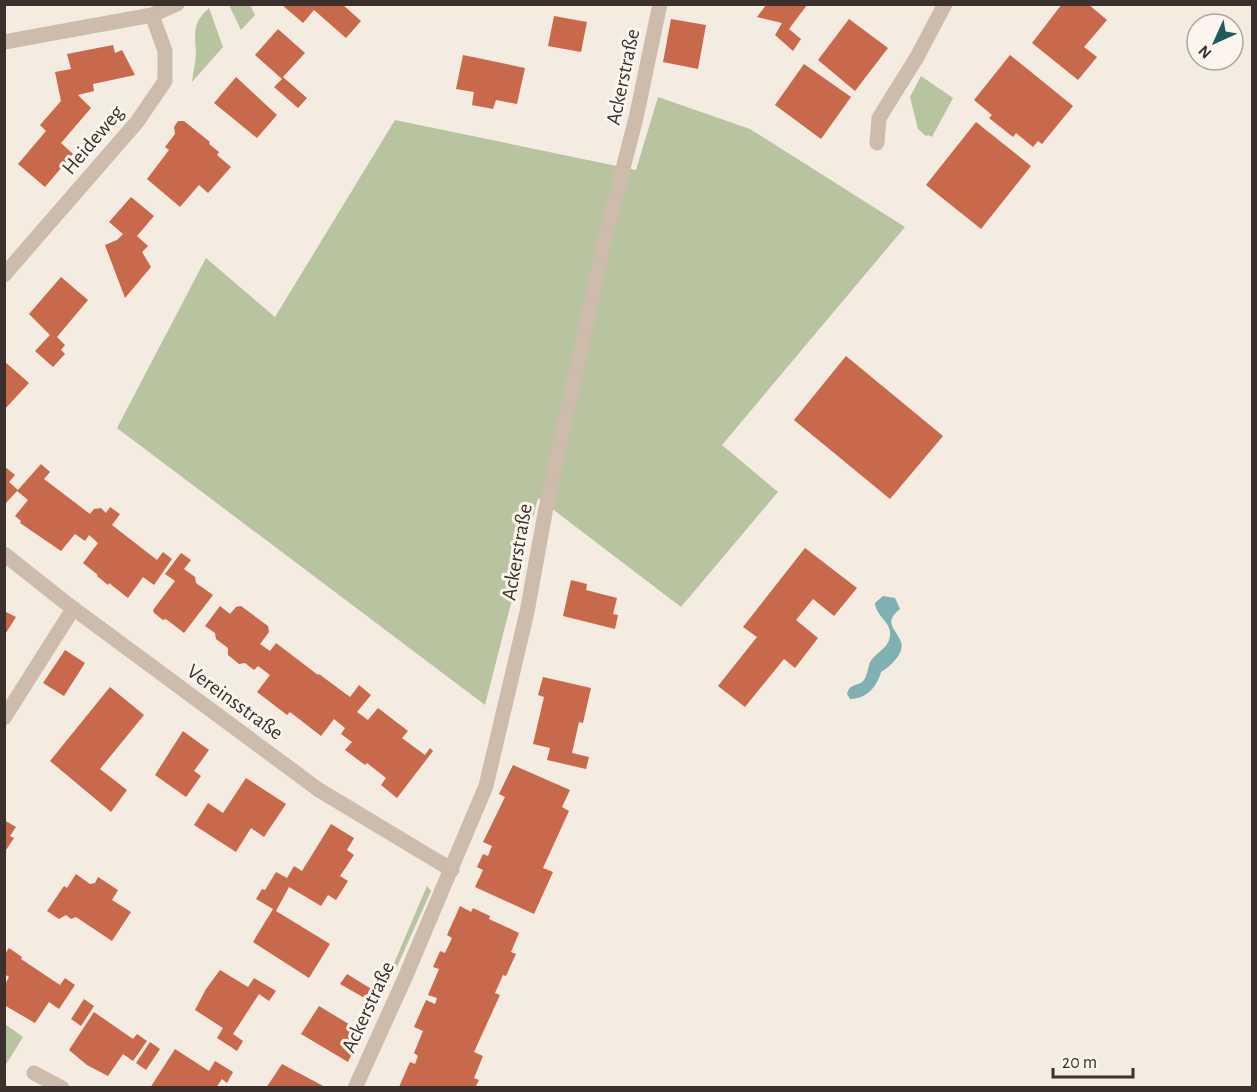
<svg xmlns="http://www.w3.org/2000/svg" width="1257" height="1092" font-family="'Alegreya Sans',sans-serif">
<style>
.green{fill:#b8c4a0}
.water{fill:#7fb0b2}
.building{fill:#c8694b}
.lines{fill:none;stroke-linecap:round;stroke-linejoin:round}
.street{stroke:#cdbbac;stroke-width:15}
.labels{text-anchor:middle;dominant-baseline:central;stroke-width:6;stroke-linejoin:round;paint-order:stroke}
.street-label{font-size:21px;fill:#3b302b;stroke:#fbf5ee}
</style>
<rect width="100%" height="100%" fill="#f4ebe1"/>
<g class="green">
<path d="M229 5H250L255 15 241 30Z"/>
<path d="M209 8 223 47 192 82C193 72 196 62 196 52 195 31 192 24 209 8Z"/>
<path d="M921 76 953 98 932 137 928 135 926 136 918 129 910 97Z"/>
<path d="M658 97 750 129 905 227 722 445 778 492 681 607 538 498 485 705 117 428 206 258 275 317 395 120 636 170Z"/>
<path d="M427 886 431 891 395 971 392 968Z"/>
<path d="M5 1024 23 1037 5 1066Z"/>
</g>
<path class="water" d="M883 596 895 598 900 609C883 623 895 627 901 642 905 653 890 667 881 672 877 687 866 699 850 699L847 694C850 682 859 687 864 680 869 673 867 664 873 658 879 651 889 647 890 636 892 622 876 617 875 603Z"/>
<g class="building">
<path d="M281 4H342L361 21 346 38 314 10 303 23Z"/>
<path d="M1062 4H1088L1107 20 1084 47 1097 57 1078 80 1032 43Z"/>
<path d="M766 5H807L789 29 801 39 793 51 775 35 782 23 757 17Z"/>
<path d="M554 16 587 22 581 52 548 46Z"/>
<path d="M671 19 706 25 698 69 663 62Z"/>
<path d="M849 19 888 48 855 91 818 60Z"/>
<path d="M278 29 305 53 283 77 307 98 298 108 274 87 282 79 255 55Z"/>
<path d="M113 45 115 53 122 50 135 75 93 84 94 91 78 95 91 108 61 143 73 154 45 187 18 164 46 131 40 125 61 101 55 72 71 69 67 54Z"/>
<path d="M463 55 525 68 517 104 496 100 493 109 472 105 474 92 456 89Z"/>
<path d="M1010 55 1073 106 1042 144 1038 141 1033 147 1016 133 1013 137 989 118 992 115 974 100Z"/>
<path d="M804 64 851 97 821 139 775 105Z"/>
<path d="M236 77 277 115 257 138 214 103Z"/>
<path d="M178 121H184L210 142 209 144 219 152 217 155 231 167 208 193 199 185 180 207 147 179 169 150 165 147 175 134 174 127Z"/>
<path d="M976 122 1031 166 981 229 926 185Z"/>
<path d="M131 197 154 216 137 236 148 246 142 252 151 267 125 298 105 245 117 240 123 234 109 222Z"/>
<path d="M61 277 88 300 57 337 65 345 61 350 65 354 53 367 35 351 50 335 29 314Z"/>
<path d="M846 356 943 436 890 499 794 420Z"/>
<path d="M4 361 29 383 4 410Z"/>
<path d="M41 464 50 472 44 479 90 514 94 509 101 508 106 513 110 507 120 514 112 525 157 560 163 552 172 559 154 585 143 577 128 598 109 583 108 585 97 576 98 575 83 563 98 543 89 535 85 541 75 534 61 551 20 523 21 521 15 516 28 500 17 491Z"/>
<path d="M4 466 15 475 9 482 18 490 4 505Z"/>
<path d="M805 548 857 588 834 616 813 599 796 620 818 638 795 668 784 659 745 707 718 686 757 637 743 627Z"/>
<path d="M181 553 191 560 184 569 195 577 196 583 213 595 184 633 166 619 163 620 154 613 153 610 175 581 165 574Z"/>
<path d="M571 580 587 584 586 590 617 598 613 614 618 615 615 629 563 616Z"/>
<path d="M220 606 230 614 236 607 241 606 268 626 269 632 260 644 270 651 276 643 318 675 319 674 350 697 359 685 371 695 357 712 368 720 378 708 408 731 402 738 425 755 430 748 433 751 397 798 381 785 386 778 367 763 365 765 345 750 352 742 341 734 345 728 334 719 321 736 290 712 287 715 257 692 270 675 258 666 254 670 245 663 239 664 228 655V648L216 639 215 633 205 626Z"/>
<path d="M4 611 16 617 4 636Z"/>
<path d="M65 650 85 663 64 696 43 683Z"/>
<path d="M543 677 591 688 583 723 579 722 572 753 589 757 586 769 547 760 550 748 533 744 544 697 538 695Z"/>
<path d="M110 687 144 715 100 769 127 790 111 812 50 761Z"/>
<path d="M183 731 209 750 194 771 201 776 186 797 155 775Z"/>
<path d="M513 765 570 790 562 807 569 811 543 868 553 872 534 914 475 887 483 870 477 867 483 854 488 856 492 846 483 842 505 797 499 794Z"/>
<path d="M246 778 286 804 264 837 251 828 236 852 194 825 208 803 223 813Z"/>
<path d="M4 820 16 827 10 836 14 838 4 853Z"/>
<path d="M331 824 354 838 347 850 354 855 340 876 348 881 336 900 328 895 321 906 289 887 276 911 330 944 309 978 253 942 273 909 256 899 262 889 265 890 276 872 287 878 294 866 302 871Z"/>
<path d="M76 874 90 884 95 883 98 877 118 890 112 900 131 912 112 941 76 917 71 919 66 915 59 919 47 911 64 886 67 888Z"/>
<path d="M460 906 471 912 473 908 490 916 489 919 519 933 511 952 516 954 506 976 503 975 495 993 500 995 474 1052 483 1056 474 1078 479 1080 475 1088H401L399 1087 410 1062 415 1064 418 1056 414 1053 423 1031 414 1027 426 1000 435 1004 437 998 428 995 439 969 433 967 440 951 445 953 452 938 447 935Z"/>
<path d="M9 948 22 957 21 959 60 985 65 978 75 985 59 1009 49 1002 35 1023 4 1005 5 984 9 977 4 974V955Z"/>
<path d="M220 970 248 987 254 978 276 991 269 1001 259 994 233 1034 243 1041 237 1051 217 1038 223 1028 195 1010 206 989Z"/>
<path d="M347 974 373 990 368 1000 340 984Z"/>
<path d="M84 999 94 1006 81 1026 71 1019Z"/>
<path d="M319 1006 362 1032 348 1062 301 1034Z"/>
<path d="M94 1012 133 1039 137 1034 147 1041 133 1061 123 1054 108 1076 87 1065 69 1050Z"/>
<path d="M150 1042 160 1049 146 1070 136 1063Z"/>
<path d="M175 1049 209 1071 215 1061 233 1072 227 1083 222 1079 216 1088H150Z"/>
<path d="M282 1064 327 1088H266Z"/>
</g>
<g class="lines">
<g class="street">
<path d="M4 42 152 15 177 4"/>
<path d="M877 143 879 118 917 57 945 4"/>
<path d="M4 275 137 122 165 81V51L152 15"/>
<path d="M4 554 66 603 319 790 452 870"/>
<path d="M4 718 73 609"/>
<path d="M34 1073 62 1088"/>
<path d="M355 1088 404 980 486 786 527 612 545 513 604 242 636 118 660 4"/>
</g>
</g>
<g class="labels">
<g class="street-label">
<text transform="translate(623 77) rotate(-78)">Ackerstraße</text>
<text transform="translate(93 140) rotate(-50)">Heideweg</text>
<text transform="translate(517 552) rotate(-80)">Ackerstraße</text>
<text transform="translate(235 702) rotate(36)">Vereinsstraße</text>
<text transform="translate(368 1007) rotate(-65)">Ackerstraße</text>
</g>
</g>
<rect width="1257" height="1092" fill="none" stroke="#3b302b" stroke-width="12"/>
<g transform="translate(1215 42) rotate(225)"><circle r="28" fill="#fbf5ee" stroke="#aea6a0" stroke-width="1.5"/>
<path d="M0-4.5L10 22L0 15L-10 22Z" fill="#1f5a5e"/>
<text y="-9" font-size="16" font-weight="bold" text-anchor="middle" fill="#3b302b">N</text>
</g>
<path d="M1053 1068v9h80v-9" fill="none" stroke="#3b302b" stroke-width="3"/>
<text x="1062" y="1068" font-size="18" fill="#3b302b" stroke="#fbf5ee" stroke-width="4.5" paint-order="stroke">20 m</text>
</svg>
